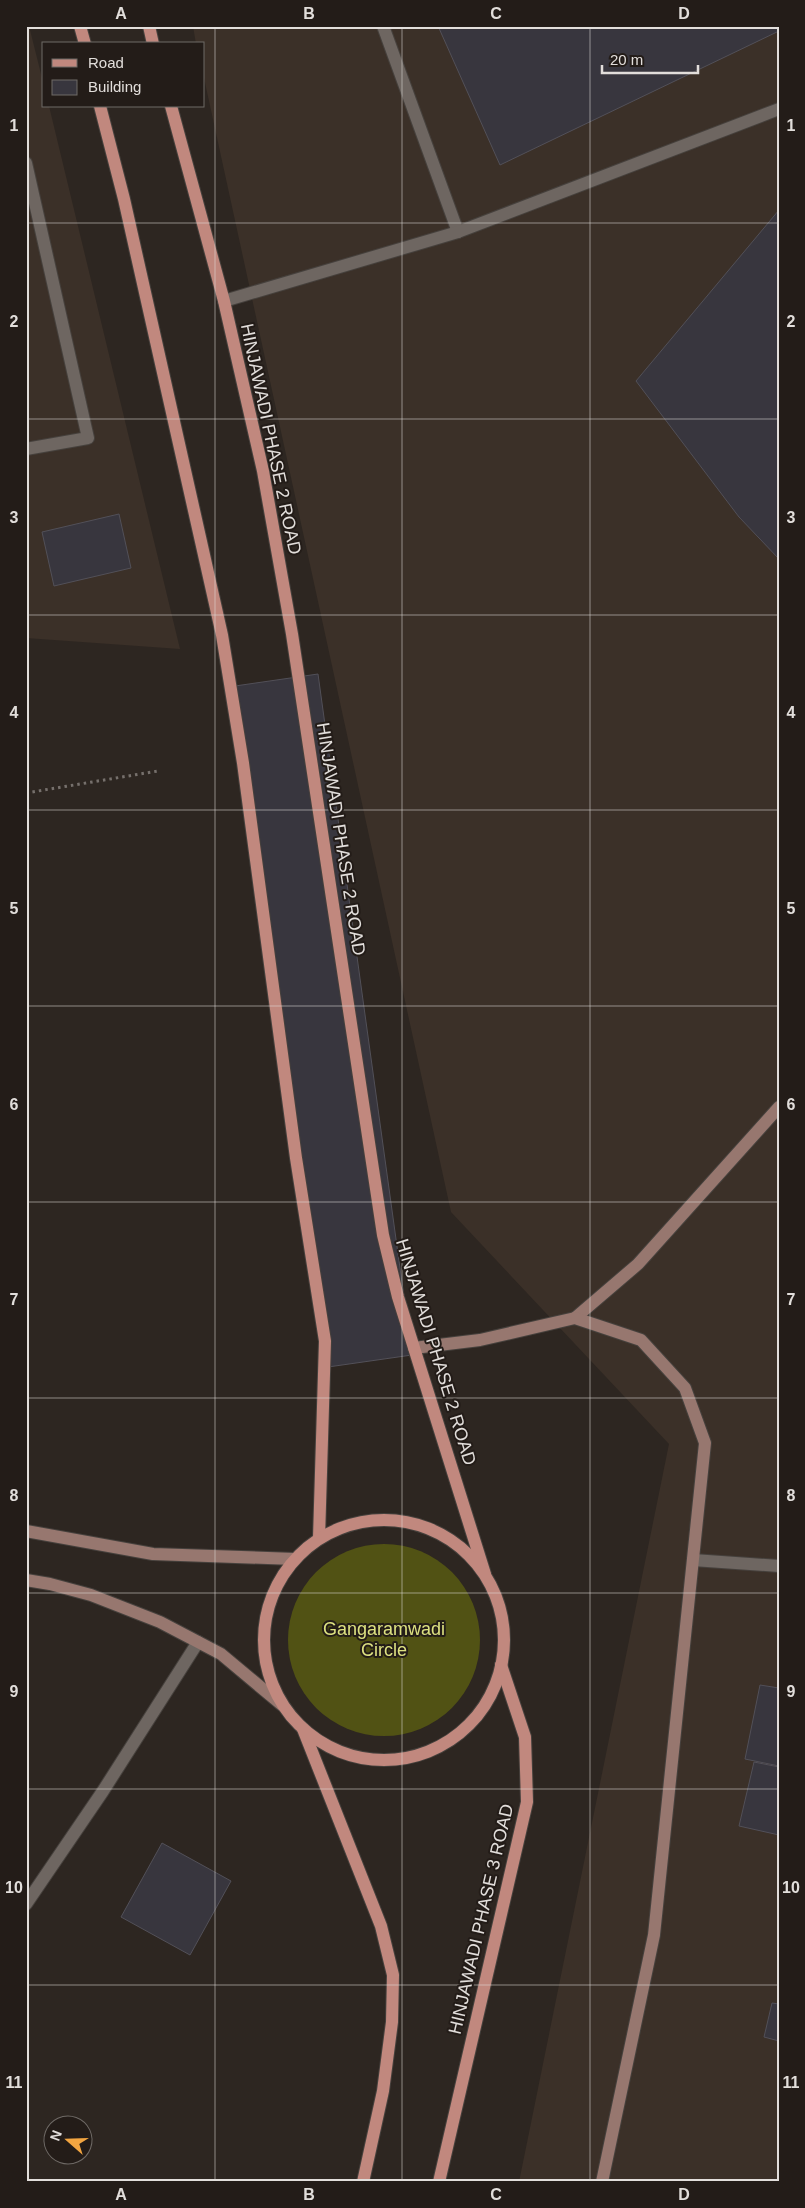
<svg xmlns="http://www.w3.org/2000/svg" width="805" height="2208" font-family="Helvetica,sans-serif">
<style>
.built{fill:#3b3028}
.green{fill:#515214}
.building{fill:#38363e;stroke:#525058}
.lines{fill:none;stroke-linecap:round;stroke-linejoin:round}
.lane-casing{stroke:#46413d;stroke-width:14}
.street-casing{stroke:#46413d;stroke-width:14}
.secondary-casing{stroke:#46413d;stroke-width:14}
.primary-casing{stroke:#46413d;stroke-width:14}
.path{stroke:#76706c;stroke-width:3;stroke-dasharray:2.5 4;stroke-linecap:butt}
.lane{stroke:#6e6661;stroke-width:12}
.street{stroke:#6e6661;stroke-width:12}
.secondary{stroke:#97776f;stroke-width:12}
.primary{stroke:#c1887e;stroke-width:12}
.grid{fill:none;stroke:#e2dedb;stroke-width:1;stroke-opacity:0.55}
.labels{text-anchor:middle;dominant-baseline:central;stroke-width:4;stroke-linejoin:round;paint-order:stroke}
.street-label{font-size:18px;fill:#e2dedb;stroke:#231c18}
.park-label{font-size:18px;fill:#dde181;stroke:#231c18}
.neatline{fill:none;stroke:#e2dedb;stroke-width:2}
.grid-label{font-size:16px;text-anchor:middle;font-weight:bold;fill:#e2dedb}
</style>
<rect width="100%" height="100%" fill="#2d2621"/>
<g class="built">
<path d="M26 26H29L44 86V106H49L180 649 26 638Z"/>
<path d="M193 26H779V2182H519L669 1444 451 1212 204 78V44H196Z"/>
</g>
<circle class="green" cx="384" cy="1640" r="96"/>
<g class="building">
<path d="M438 26H779V31L500 165Z"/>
<path d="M779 210V559L739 517 636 381Z"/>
<path d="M119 514 131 568 54 586 42 532Z"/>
<path d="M318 674 412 1355 328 1367 235 686Z"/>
<path d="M760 1685 779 1688V1766L745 1759Z"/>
<path d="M754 1762 779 1767V1835L739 1826Z"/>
<path d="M162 1843 231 1881 190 1955 121 1917Z"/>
<path d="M772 2003 779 2004V2041L764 2037Z"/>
</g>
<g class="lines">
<defs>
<g id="lane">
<path d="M383 26 458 232"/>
<path d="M26 163 88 438 26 449"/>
<path d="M224 301 458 232 779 109"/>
<path d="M693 1560 779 1566"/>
</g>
<path id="street" d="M26 1904 103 1791 198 1642"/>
<g id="secondary">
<path d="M575 1318 638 1264 779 1107"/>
<path d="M414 1348 480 1340 575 1318 641 1340 685 1388 705 1443 654 1935 602 2182"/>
<path d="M26 1531 153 1554 295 1559"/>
<path d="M26 1580 50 1584 91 1595 160 1622 221 1654 282 1705"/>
</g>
<g id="primary">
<path d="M80 26 85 44"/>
<path d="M149 26 153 44"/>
<path d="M100 106 124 199 222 635 243 763 296 1158 325 1341 319 1538"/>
<path d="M171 106 224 301 263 471 292 634 383 1235 398 1297 485 1574"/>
<circle cx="384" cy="1640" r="120"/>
<path d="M303 1729 381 1926 393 1975 392 2022 383 2091 363 2182"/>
<path d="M439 2182 527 1802 525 1737 501 1665"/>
</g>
</defs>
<use href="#lane" class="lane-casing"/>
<use href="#street" class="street-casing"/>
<use href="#secondary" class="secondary-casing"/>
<use href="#primary" class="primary-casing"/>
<path class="path" d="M26 793 158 771"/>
<use href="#lane" class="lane"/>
<use href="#street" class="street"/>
<use href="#secondary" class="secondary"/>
<use href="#primary" class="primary"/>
</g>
<path class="grid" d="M215 26V2182M402 26V2182M590 26V2182M26 223H779M26 419H779M26 615H779M26 810H779M26 1006H779M26 1202H779M26 1398H779M26 1593H779M26 1789H779M26 1985H779"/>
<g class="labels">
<g class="street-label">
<text transform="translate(271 439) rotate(78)">HINJAWADI PHASE 2 ROAD</text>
<text transform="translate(341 839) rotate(81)">HINJAWADI PHASE 2 ROAD</text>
<text transform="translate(436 1352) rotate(73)">HINJAWADI PHASE 2 ROAD</text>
<text transform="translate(481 1919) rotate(-77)">HINJAWADI PHASE 3 ROAD</text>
</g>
<g class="park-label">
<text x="384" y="1629">Gangaramwadi<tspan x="384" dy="21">Circle</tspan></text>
</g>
</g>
<rect width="805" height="2208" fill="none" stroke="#231c18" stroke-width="55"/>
<rect x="42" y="42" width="162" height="65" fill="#231c18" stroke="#6f6a66"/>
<rect x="52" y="59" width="25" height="8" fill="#c1887e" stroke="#6f6a66"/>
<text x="88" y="68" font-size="15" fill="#e2dedb">Road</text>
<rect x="52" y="80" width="25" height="15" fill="#38363e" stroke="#6f6a66"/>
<text x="88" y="92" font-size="15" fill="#e2dedb">Building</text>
<g transform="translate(68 2140) rotate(290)"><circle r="24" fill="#231c18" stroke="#6f6a66"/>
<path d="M0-4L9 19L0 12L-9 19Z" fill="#f2a541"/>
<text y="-8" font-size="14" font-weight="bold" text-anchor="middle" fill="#e2dedb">N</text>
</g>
<path d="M602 65v8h96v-8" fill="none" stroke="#e2dedb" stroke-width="2.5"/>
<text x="610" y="65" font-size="15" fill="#e2dedb" stroke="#231c18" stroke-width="4" paint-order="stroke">20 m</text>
<rect x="28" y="28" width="750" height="2152" class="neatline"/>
<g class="grid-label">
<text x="121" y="19">A</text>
<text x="309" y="19">B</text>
<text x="496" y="19">C</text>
<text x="684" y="19">D</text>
<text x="14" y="131">1</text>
<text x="791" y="131">1</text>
<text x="14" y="327">2</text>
<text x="791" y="327">2</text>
<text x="14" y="523">3</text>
<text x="791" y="523">3</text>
<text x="14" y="718">4</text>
<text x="791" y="718">4</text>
<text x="14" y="914">5</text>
<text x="791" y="914">5</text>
<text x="14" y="1110">6</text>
<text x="791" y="1110">6</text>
<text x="14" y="1305">7</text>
<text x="791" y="1305">7</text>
<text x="14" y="1501">8</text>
<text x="791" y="1501">8</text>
<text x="14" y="1697">9</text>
<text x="791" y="1697">9</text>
<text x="14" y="1893">10</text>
<text x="791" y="1893">10</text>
<text x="14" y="2088">11</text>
<text x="791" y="2088">11</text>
<text x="121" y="2200">A</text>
<text x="309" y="2200">B</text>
<text x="496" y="2200">C</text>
<text x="684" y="2200">D</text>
</g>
</svg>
